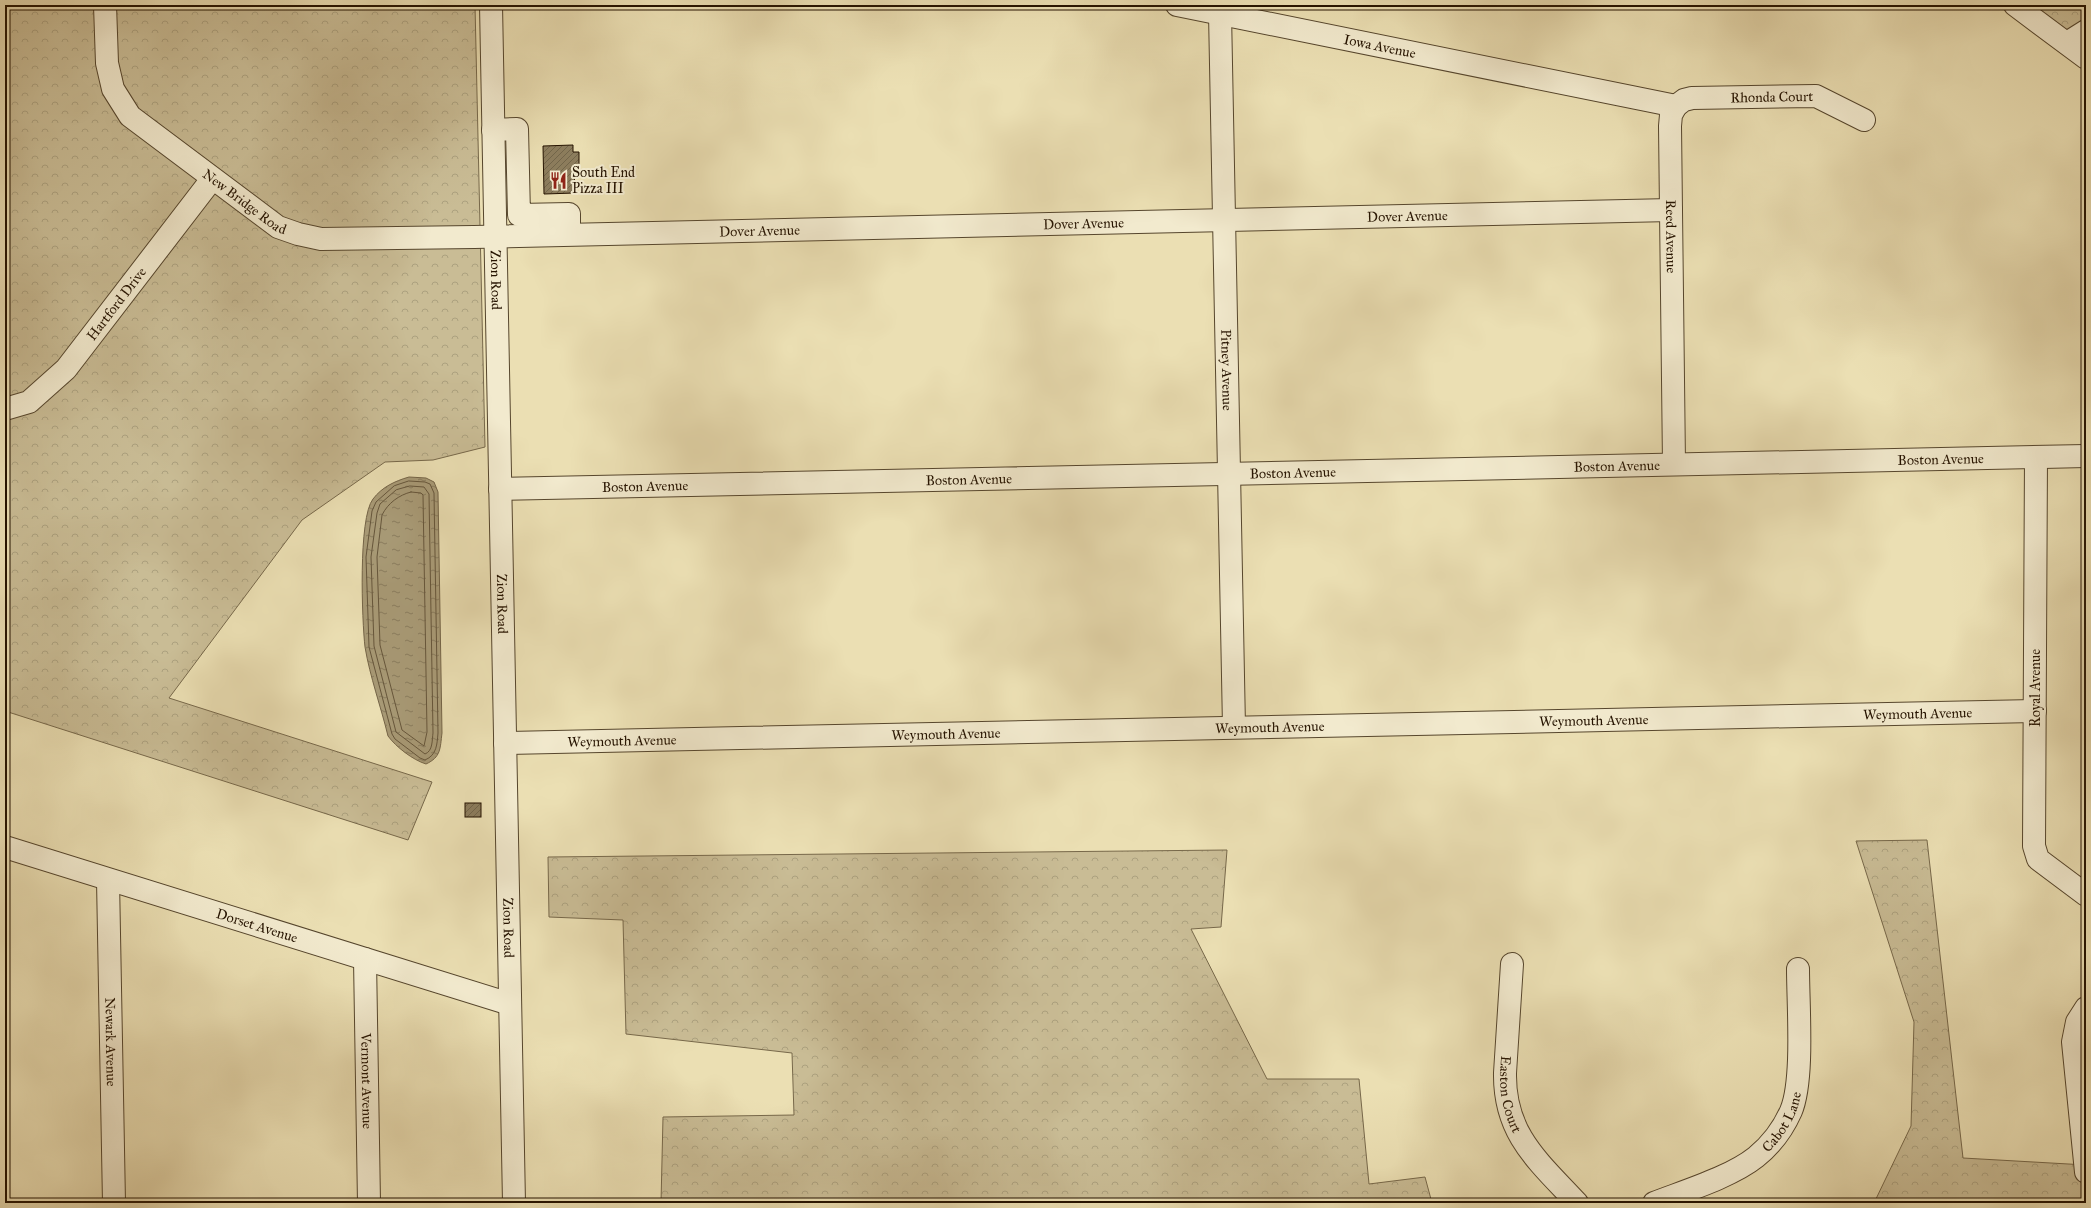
<svg xmlns="http://www.w3.org/2000/svg" width="2091" height="1208" font-family="'IM FELL Great Primer',serif">
<style>
.forest{fill:url(#forest-crowns);stroke:#77684a}
.water{fill:url(#water-ripples);stroke:#746447}
.lines{fill:none;stroke-linecap:round;stroke-linejoin:round}
.shore{stroke:#66563b;stroke-width:1}
.building{fill:url(#building-hatch);stroke:#251300}
.minor-casing{stroke:#56462d;stroke-width:24}
.minor{stroke:#f2eace;stroke-width:22}
.labels{text-anchor:middle;dominant-baseline:central;stroke-width:4;stroke-linejoin:round;paint-order:stroke}
.street-label{font-size:14px;fill:#251300;stroke:#f2eace}
.poi-label{font-size:14px;fill:#251300;stroke:#f2eace;text-anchor:start}
</style>
<defs>
<pattern id="forest-crowns" width="20" height="18" patternUnits="userSpaceOnUse"><rect width="20" height="18" fill="#c9bc95"/><path d="M2 6a3 3 0 1 1 6 0M12 15a3 3 0 1 1 6 0" fill="none" stroke="#aca17f"/></pattern>
<pattern id="water-ripples" width="26" height="14" patternUnits="userSpaceOnUse"><rect width="26" height="14" fill="#a89a76"/><path d="M2 4q2-2 4 0t4 0M15 11q2-2 4 0t4 0" fill="none" stroke="#897c5e"/></pattern>
<pattern id="building-hatch" width="6" height="6" patternUnits="userSpaceOnUse"><rect width="6" height="6" fill="#8c7d5d"/><path d="M-1 1l2-2M0 6l6-6M5 7l2-2" fill="none" stroke="#72654a"/></pattern>
</defs>
<rect width="100%" height="100%" fill="#ebdfb3"/>
<filter id="stains"><feTurbulence type="fractalNoise" baseFrequency=".005" numOctaves="4"/><feColorMatrix values="0 0 0 0 .2 0 0 0 0 .09 0 0 0 0 .02 0 0 0 .5 -.17"/></filter>
<radialGradient id="worn" r=".72"><stop offset=".6" stop-color="#630" stop-opacity="0"/><stop offset="1" stop-color="#630" stop-opacity=".3"/></radialGradient>
<g class="forest">
<path d="M5 5H475L485 447 433 460 385 462 302 520 169 698 432 782 408 840 5 711Z"/>
<path d="M2014 5H2086V59Z"/>
<path d="M1927 840 1963 1158 2086 1165V1203H1874L1911 1126 1914 1022 1856 841Z"/>
<path d="M1227 850 1221 927 1191 929 1267 1079H1359L1369 1184 1425 1177 1432 1203H661L663 1117 794 1115 792 1053 626 1034 623 920 549 917 548 857Z"/>
</g>
<path class="water" d="M409 477 426 478 434 482 438 492 442 733C440 749 441 757 426 764 413 760 396 747 388 736 381 707 370 677 365 647 362 621 358 518 373 499 382 487 395 481 409 477Z"/>
<g class="lines">
<g class="shore">
<path d="M409 481 425 482 430 484 434 493 438 733C437 744 437 755 425 760L420 758 395 739 392 734 369 647 366 557 372 511 376 502 394 486Z"/>
<path d="M410 486 424 487 429 494 433 733C432 740 433 751 425 754L396 732 374 646 371 557 377 513 380 504 396 490Z"/>
<path d="M411 492 421 493 423 495 427 732 424 746 402 730 380 645 377 557 382 515C388 503 399 495 411 492Z"/>
</g>
</g>
<g class="building">
<path d="M573 145V152H579V167L574 168 575 193 544 194 543 146Z"/>
<rect x="465" y="803" width="16" height="14"/>
</g>
<g class="lines">
<defs>
<g id="minor">
<path id="s1" d="M105 5 107 63 113 89 130 116 278 227 298 234 321 239 474 237 1671 210"/>
<path id="s2" d="M491 5 514 1203"/>
<path id="s3" d="M1177 5 1676 106 1671 115 1670 126 1674 464"/>
<path d="M2015 5 2086 58"/>
<path id="s4" d="M1220 13 1234 727"/>
<path d="M2067 43 2086 31"/>
<path id="s5" d="M1676 106 1684 100 1692 98 1816 96 1864 120"/>
<path d="M493 130 517 129 519 215 569 214V234"/>
<path id="s6" d="M5 409 29 402 66 369 212 179"/>
<path d="M2036 457 2034 846 2038 859 2086 895"/>
<path id="s7" d="M500 489 2086 456"/>
<path id="s8" d="M505 743 2035 711"/>
<path id="s9" d="M5 847 510 1004"/>
<path id="s10" d="M108 880 114 1203"/>
<path id="s11" d="M365 959 369 1203"/>
<path id="s12" d="M1512 964 1505 1073C1504 1134 1538 1161 1577 1203"/>
<path d="M2086 1008 2077 1022 2073 1042 2086 1172"/>
<path id="s13" d="M1654 1203C1685 1191 1731 1177 1756 1157 1771 1145 1783 1129 1791 1111 1804 1080 1798 1005 1798 969"/>
</g>
</defs>
<use href="#minor" class="minor-casing"/>
<use href="#minor" class="minor"/>
</g>
<defs>
<symbol id="restaurant-bare" viewBox="-9 -9 18 18"><path d="M-5-6h1v4h1v-4h1v4h1v-4h1v5L-1.5 .5V6h-2V.5L-5-1ZM5-6V6H3V1.5H1.5Q1.5-4 5-6Z" fill="#8f2418" stroke="#f2eace" stroke-width="2.5" paint-order="stroke"/></symbol>
</defs>
<g fill-rule="evenodd">
<use href="#restaurant-bare" x="546" y="168" width="25" height="25"/>
</g>
<g class="labels">
<g class="street-label">
<text stroke="none"><textPath href="#s3" startOffset="207">Iowa Avenue</textPath></text>
<text stroke="none"><textPath href="#s5" startOffset="98">Rhonda Court</textPath></text>
<text stroke="none"><textPath href="#s1" startOffset="260">New Bridge Road</textPath></text>
<text stroke="none"><textPath href="#s1" startOffset="1433">Dover Avenue</textPath></text>
<text stroke="none"><textPath href="#s1" startOffset="1109">Dover Avenue</textPath></text>
<text stroke="none"><textPath href="#s1" startOffset="785">Dover Avenue</textPath></text>
<text stroke="none"><textPath href="#s3" startOffset="641">Reed Avenue</textPath></text>
<text stroke="none"><textPath href="#s2" startOffset="275">Zion Road</textPath></text>
<text stroke="none"><textPath href="#s6" startOffset="157">Hartford Drive</textPath></text>
<text stroke="none"><textPath href="#s4" startOffset="357">Pitney Avenue</textPath></text>
<text stroke="none"><textPath href="#s7" startOffset="1441">Boston Avenue</textPath></text>
<text stroke="none"><textPath href="#s7" startOffset="1117">Boston Avenue</textPath></text>
<text stroke="none"><textPath href="#s7" startOffset="793">Boston Avenue</textPath></text>
<text stroke="none"><textPath href="#s7" startOffset="469">Boston Avenue</textPath></text>
<text stroke="none"><textPath href="#s7" startOffset="145">Boston Avenue</textPath></text>
<text stroke="none"><textPath href="#s2" startOffset="599">Zion Road</textPath></text>
<text transform="translate(2035 688) rotate(-90)">Royal Avenue</text>
<text stroke="none"><textPath href="#s8" startOffset="1413">Weymouth Avenue</textPath></text>
<text stroke="none"><textPath href="#s8" startOffset="1089">Weymouth Avenue</textPath></text>
<text stroke="none"><textPath href="#s8" startOffset="765">Weymouth Avenue</textPath></text>
<text stroke="none"><textPath href="#s8" startOffset="441">Weymouth Avenue</textPath></text>
<text stroke="none"><textPath href="#s8" startOffset="117">Weymouth Avenue</textPath></text>
<text stroke="none"><textPath href="#s9" startOffset="264">Dorset Avenue</textPath></text>
<text stroke="none"><textPath href="#s2" startOffset="923">Zion Road</textPath></text>
<text stroke="none"><textPath href="#s10" startOffset="162">Newark Avenue</textPath></text>
<text stroke="none"><textPath href="#s11" startOffset="122">Vermont Avenue</textPath></text>
<text stroke="none"><textPath href="#s12" startOffset="131">Easton Court</textPath></text>
<text stroke="none"><textPath href="#s13" startOffset="157">Cabot Lane</textPath></text>
</g>
<g class="poi-label">
<text x="572" y="172">South End<tspan x="572" dy="16">Pizza III</tspan></text>
</g>
</g>
<rect width="2091" height="1208" fill="none" stroke="#ebdfb3" stroke-width="20"/>
<rect x="6" y="6" width="2079" height="1196" fill="none" stroke="#251300" stroke-width="2"/>
<rect x="10" y="10" width="2071" height="1188" fill="none" stroke="#251300"/>
<rect width="100%" height="100%" filter="url(#stains)"/>
<rect width="100%" height="100%" fill="url(#worn)"/>
</svg>
